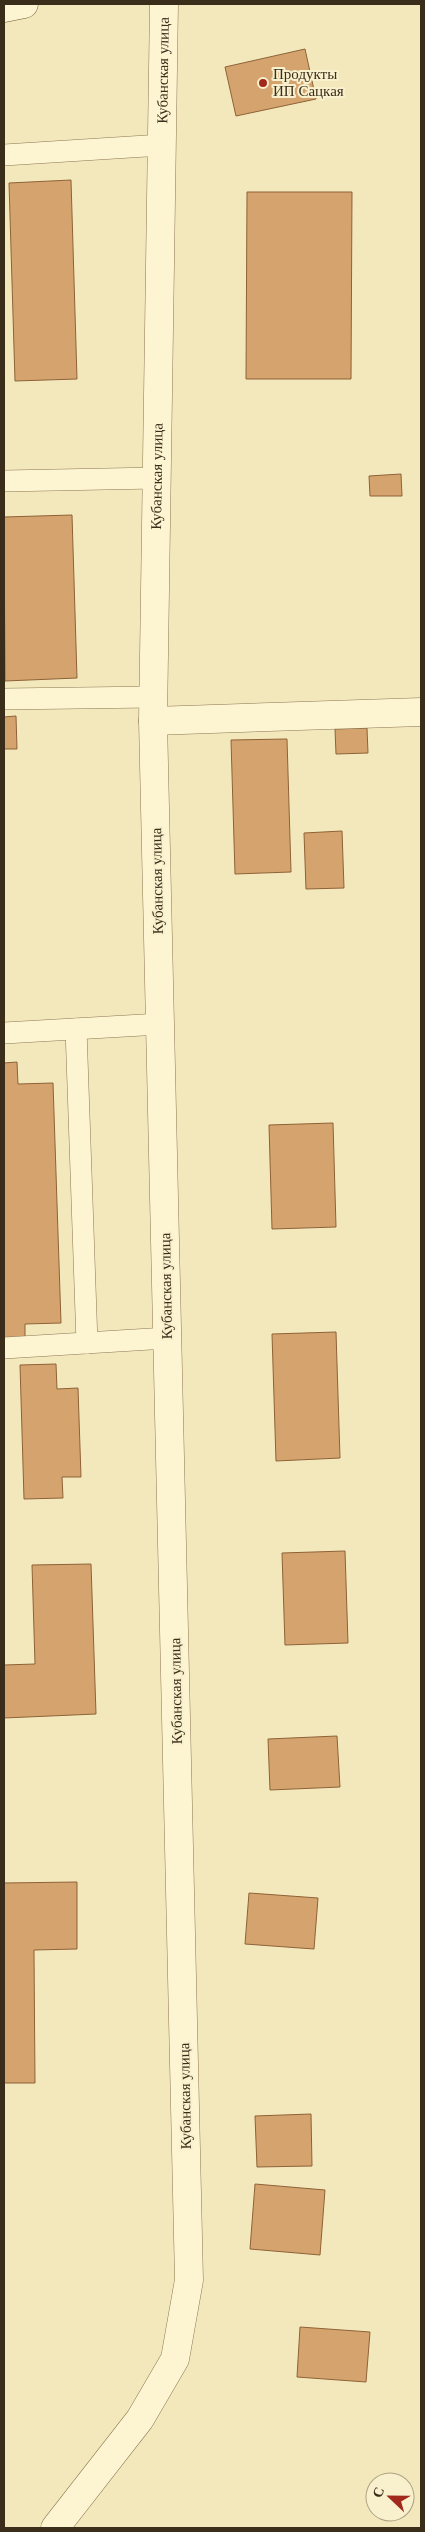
<svg xmlns="http://www.w3.org/2000/svg" width="425" height="2532" font-family="Georgia,serif">
<style>
.building{fill:#d5a46e;stroke:#8e6237}
.lines{fill:none;stroke-linecap:round;stroke-linejoin:round}
.lane-casing{stroke:#8c7854;stroke-width:22}
.street-casing{stroke:#8c7854;stroke-width:29}
.secondary-casing{stroke:#6e5837;stroke-width:29}
.lane{stroke:#fdf4d1;stroke-width:21}
.street{stroke:#fdf4d1;stroke-width:28}
.secondary{stroke:#fdf4d1;stroke-width:28}
.poi-dot{fill:#a22a1d;stroke:#f9f1cd;stroke-width:2}
.labels{text-anchor:middle;dominant-baseline:central;stroke-width:4;stroke-linejoin:round;paint-order:stroke}
.street-label{font-size:15px;fill:#3a2d1a;stroke:#f9f1cd}
.poi-label{font-size:15px;fill:#3a2d1a;stroke:#f9f1cd;text-anchor:start}
</style>
<rect width="100%" height="100%" fill="#f3e8bc"/>
<g class="building">
<path d="M305 49 316 99 236 116 225 67Z"/>
<path d="M71 180 77 379 15 381 9 183Z"/>
<path d="M247 192H352L351 379H246Z"/>
<path d="M401 474 402 496H370L369 476Z"/>
<path d="M72 515 77 678 5 681 4 517Z"/>
<path d="M16 716 17 749H4V717Z"/>
<path d="M367 728 368 753 336 754 335 729Z"/>
<path d="M287 739 291 872 235 874 231 740Z"/>
<path d="M342 831 344 888 306 889 304 833Z"/>
<path d="M17 1062 18 1084 53 1083 61 1323 25 1324V1339H4V1063Z"/>
<path d="M333 1123 336 1227 272 1229 269 1125Z"/>
<path d="M336 1332 340 1458 276 1461 272 1334Z"/>
<path d="M56 1364 57 1389 78 1388 81 1477H62L63 1498 24 1499 20 1365Z"/>
<path d="M345 1551 348 1643 285 1645 282 1553Z"/>
<path d="M91 1564 96 1714 4 1718V1665L35 1664 32 1565Z"/>
<path d="M337 1736 340 1787 270 1790 268 1739Z"/>
<path d="M77 1882V1949L34 1950 35 2083H4V1883Z"/>
<path d="M249 1893 318 1898 314 1949 245 1944Z"/>
<path d="M311 2114 312 2166 257 2167 255 2116Z"/>
<path d="M255 2184 325 2190 320 2255 250 2249Z"/>
<path d="M300 2327 370 2332 366 2382 297 2377Z"/>
</g>
<g class="lines">
<defs>
<g id="lane">
<path d="M4 155 162 145"/>
<path d="M4 481 156 478"/>
<path d="M4 699 153 697"/>
<path d="M76 1029 87 1343"/>
<path d="M4 1033 160 1024"/>
<path d="M4 1348 167 1338"/>
</g>
<g id="street">
<path d="M153 721 421 712"/>
<path id="s1" d="M55 2528 140 2419 175 2359 189 2280 153 721 164 4"/>
</g>
<path id="secondary" d="M4 8 24 4"/>
</defs>
<use href="#lane" class="lane-casing"/>
<use href="#street" class="street-casing"/>
<use href="#secondary" class="secondary-casing"/>
<use href="#lane" class="lane"/>
<use href="#street" class="street"/>
<use href="#secondary" class="secondary"/>
</g>
<circle class="poi-dot" cx="263" cy="83" r="5"/>
<g class="labels">
<g class="street-label">
<text stroke="none"><textPath href="#s1" startOffset="2498">Кубанская улица</textPath></text>
<text stroke="none"><textPath href="#s1" startOffset="2092">Кубанская улица</textPath></text>
<text transform="translate(157 881) rotate(-91)">Кубанская улица</text>
<text transform="translate(166 1286) rotate(-91)">Кубанская улица</text>
<text transform="translate(176 1691) rotate(-91)">Кубанская улица</text>
<text transform="translate(185 2096) rotate(-91)">Кубанская улица</text>
</g>
<g class="poi-label">
<text x="273" y="74">Продукты<tspan x="273" dy="17">ИП Сацкая</tspan></text>
</g>
</g>
<rect width="425" height="2532" fill="none" stroke="#3a2d1a" stroke-width="10"/>
<g transform="translate(390 2497) rotate(292)"><circle r="24" fill="#f9f1cd" stroke="#ada385"/>
<path d="M0-4L9 19L0 12L-9 19Z" fill="#a22a1d"/>
<text y="-8" font-size="14" font-weight="bold" text-anchor="middle" fill="#3a2d1a">С</text>
</g>
</svg>
